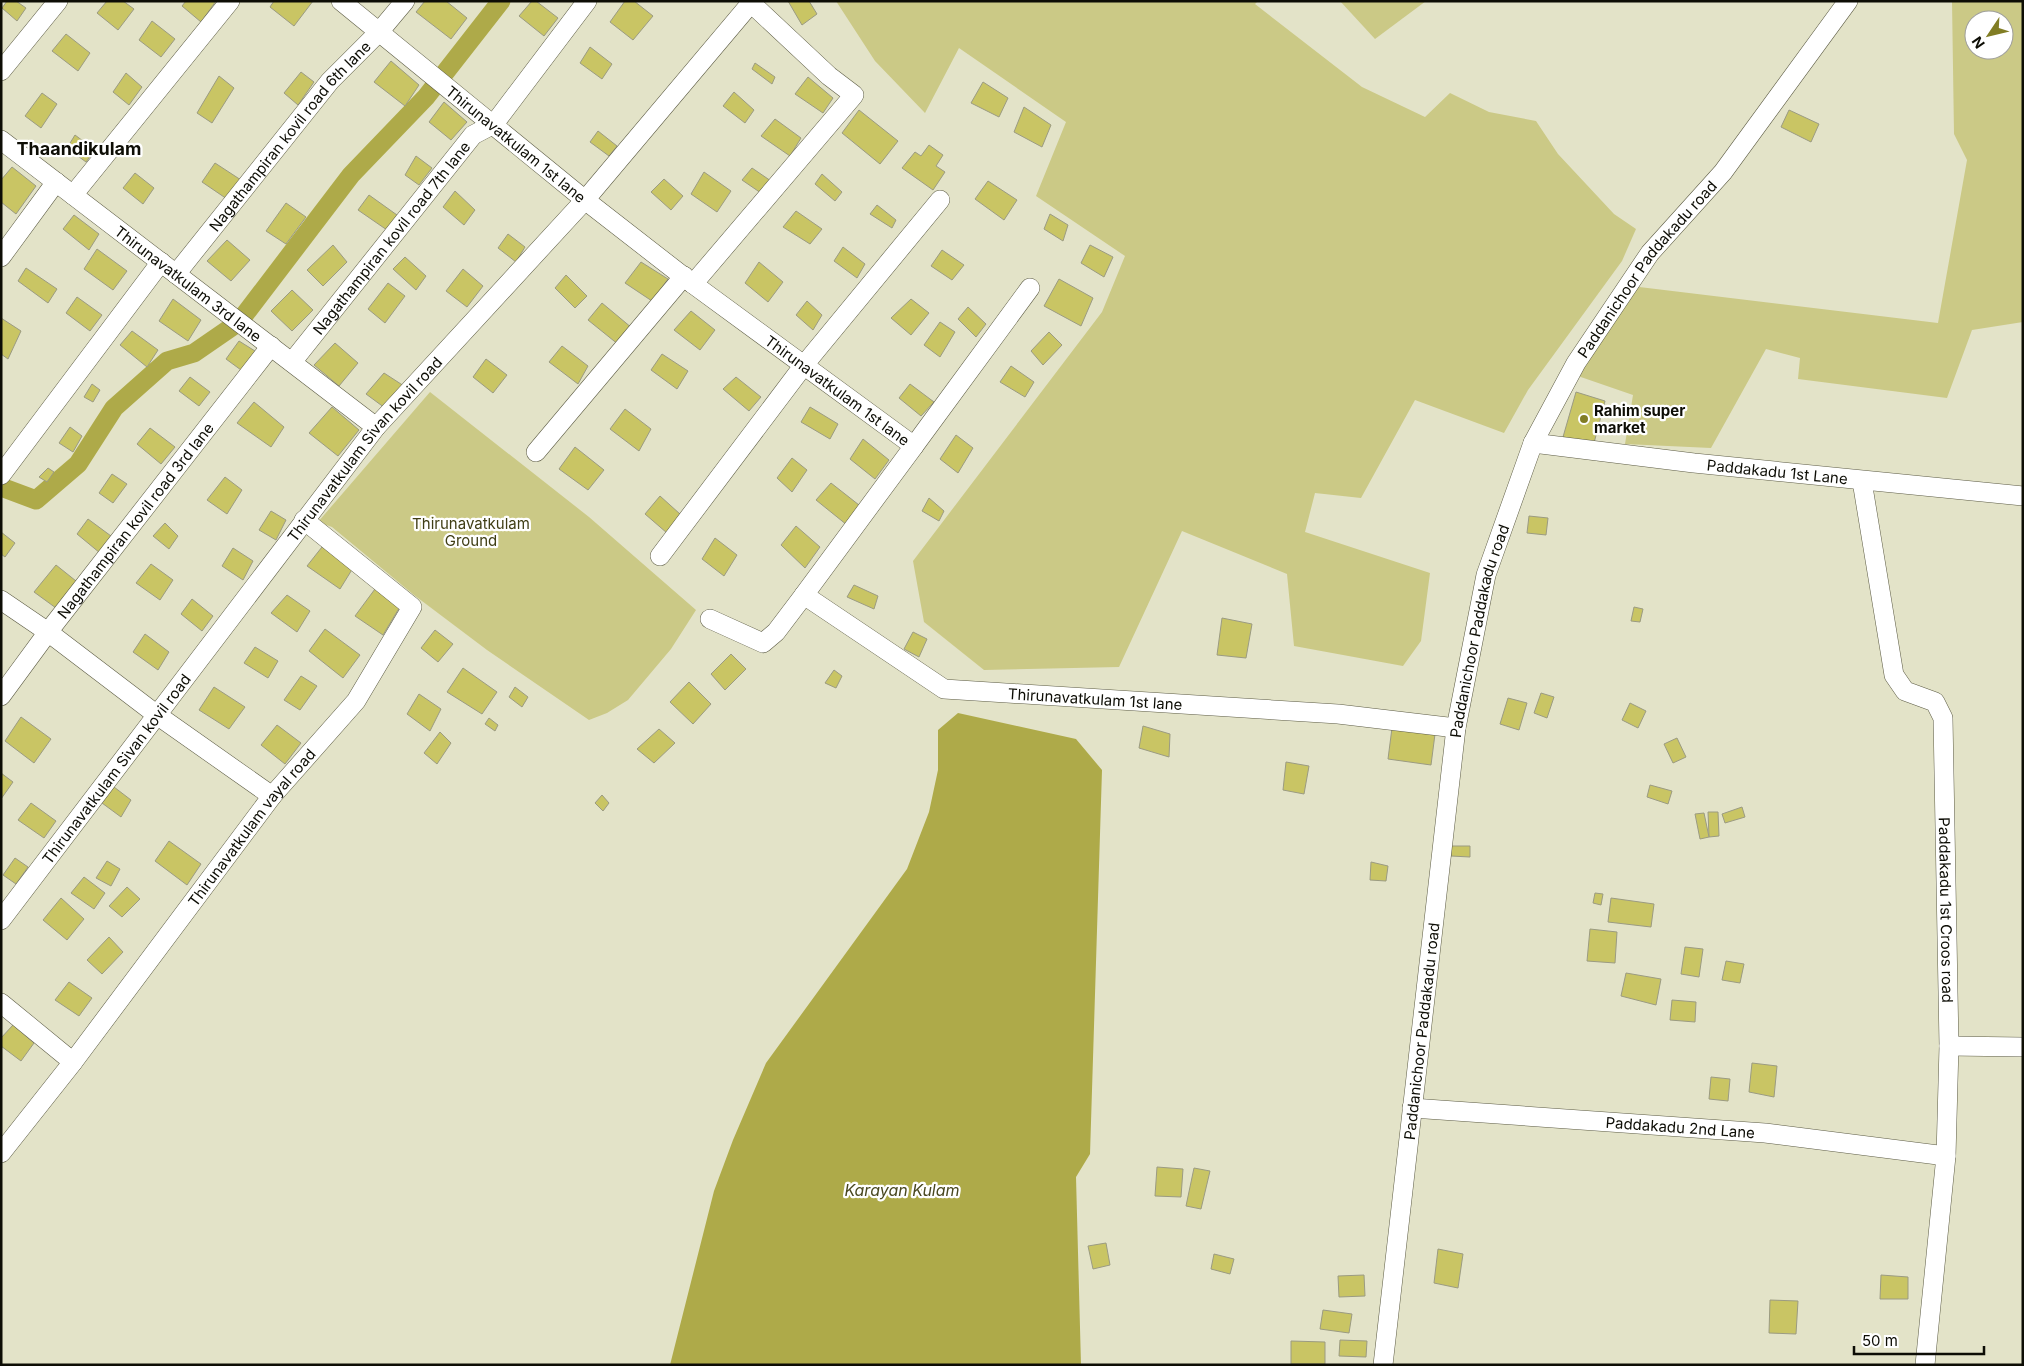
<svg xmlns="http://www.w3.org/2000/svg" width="2024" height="1366" font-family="Inter,sans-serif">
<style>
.green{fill:#cbc986;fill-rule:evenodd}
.water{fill:#aeaa49}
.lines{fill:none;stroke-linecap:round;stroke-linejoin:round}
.canal{stroke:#aeaa49;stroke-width:19}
.building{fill:#c9c564;stroke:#9b9b82}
.street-casing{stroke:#5d5c45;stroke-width:20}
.street{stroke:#fff;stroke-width:19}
.poi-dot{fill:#817d24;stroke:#fff;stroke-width:2}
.labels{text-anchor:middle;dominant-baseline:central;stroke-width:4.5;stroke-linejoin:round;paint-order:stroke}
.street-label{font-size:15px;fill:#0d0d05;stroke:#fff}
.poi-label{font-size:15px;font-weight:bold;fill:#0d0d05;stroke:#fff;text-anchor:start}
.park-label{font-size:15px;fill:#403e15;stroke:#fff}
.water-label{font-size:16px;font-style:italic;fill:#49471f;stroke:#fff}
.quarter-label{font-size:18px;font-weight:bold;fill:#0d0d05;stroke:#fff}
</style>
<rect width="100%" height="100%" fill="#e3e3c8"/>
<g class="green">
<path d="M836 1H1258L1255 4 1362 87 1425 117 1450 93 1489 112 1536 121 1558 154 1614 214 1636 229 1622 261 1528 390 1504 433 1415 400 1361 498 1315 493 1305 532 1430 573 1421 641 1403 666 1294 646 1287 574 1182 531 1119 667 984 670 924 622 913 561 1102 312 1125 256 1036 196 1066 122 959 48 925 113 875 61Z"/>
<path d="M1340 1H1426L1375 39Z"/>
<path d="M1952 1H2023V322L1972 330 1947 398 1798 379 1800 358 1766 349 1711 448 1625 444 1633 395 1575 375 1631 286 1938 323 1967 160 1954 134ZM1974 20H2004V50H1974Z"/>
<path d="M430 392 589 517 696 610 671 649 628 700 607 713 589 720 487 650 414 595 332 527 318 522Z"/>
</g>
<path class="water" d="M958 713 1076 739 1102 770 1090 1154 1076 1177 1081 1365H670L714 1191 733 1140 766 1063 907 869 929 812 938 770V730Z"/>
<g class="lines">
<path class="canal" d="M1 487 36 500 78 464 114 408 167 361 194 353 239 322 351 175 426 97 501 1"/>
</g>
<g class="building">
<path d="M7 1H16L26 8 17 21 2 8Z"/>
<path d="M107 1H123L134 9 118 30 97 13Z"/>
<path d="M186 1H216L201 22 182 6Z"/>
<path d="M274 1H313L294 26 270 7Z"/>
<path d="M425 1H446L467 18 451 39 416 12Z"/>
<path d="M532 1H536L558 18 544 36 519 16Z"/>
<path d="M625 1H634L653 16 633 40 610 22Z"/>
<path d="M788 1H809L817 14 802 25Z"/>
<path d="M152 21 175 39 161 57 139 40Z"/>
<path d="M66 34 90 53 78 71 52 51Z"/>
<path d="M590 47 612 64 602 79 580 63Z"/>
<path d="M391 61 419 85 405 106 374 82Z"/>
<path d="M755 63 775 77 772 84 752 69Z"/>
<path d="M301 72 314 82 298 105 284 93Z"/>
<path d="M126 73 142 87 129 105 113 92Z"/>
<path d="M219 76 234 88 212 123 197 113Z"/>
<path d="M808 77 833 98 823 113 795 94Z"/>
<path d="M983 82 1008 98 999 117 971 103Z"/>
<path d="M734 92 754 110 745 123 723 106Z"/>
<path d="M42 93 57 104 41 128 25 116Z"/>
<path d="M444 102 467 122 451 140 429 122Z"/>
<path d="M1024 107 1051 125 1042 147 1014 132Z"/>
<path d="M859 110 898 141 880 164 842 133Z"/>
<path d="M1789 110 1819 124 1811 142 1781 127Z"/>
<path d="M775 119 801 138 790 156 761 136Z"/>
<path d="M598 131 617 146 609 156 590 142Z"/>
<path d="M75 135 95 150 86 162 67 148Z"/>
<path d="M929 145 943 155 936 166 945 172 933 190 902 168 915 152 921 156Z"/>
<path d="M416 156 432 168 419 185 405 175Z"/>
<path d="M215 163 241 180 227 199 202 182Z"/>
<path d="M12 167 36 186 16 214 1 202V180Z"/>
<path d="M752 168 771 181 761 193 742 180Z"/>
<path d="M704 172 731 191 717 212 691 194Z"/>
<path d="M135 173 154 188 143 204 123 188Z"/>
<path d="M822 174 842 192 835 201 815 184Z"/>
<path d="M664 179 683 196 671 210 651 192Z"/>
<path d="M988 181 1017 200 1004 220 975 199Z"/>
<path d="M455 191 475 210 464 225 443 207Z"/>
<path d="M369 195 397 215 387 230 358 210Z"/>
<path d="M286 203 306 217 286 244 266 231Z"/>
<path d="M877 205 896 220 892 228 870 214Z"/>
<path d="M796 211 822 229 810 244 783 227Z"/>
<path d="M1050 214 1068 225 1063 241 1044 229Z"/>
<path d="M74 215 99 234 89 250 63 229Z"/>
<path d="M508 234 525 247 516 262 498 248Z"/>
<path d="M227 240 250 260 231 281 207 261Z"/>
<path d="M333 245 347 262 323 286 307 270Z"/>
<path d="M1090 245 1113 257 1104 277 1081 263Z"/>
<path d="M843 247 865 264 857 278 834 261Z"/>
<path d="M97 249 127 271 113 290 84 269Z"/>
<path d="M942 250 964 265 952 280 931 266Z"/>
<path d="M405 257 426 276 416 290 393 269Z"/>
<path d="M641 262 668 279 652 301 625 283Z"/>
<path d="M759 262 783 282 768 302 745 283Z"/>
<path d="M26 268 57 289 48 303 18 281Z"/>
<path d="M463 269 483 286 467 307 446 291Z"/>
<path d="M566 275 587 296 575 308 555 288Z"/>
<path d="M1059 279 1093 298 1081 326 1044 306Z"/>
<path d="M388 283 405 296 385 323 368 309Z"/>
<path d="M292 290 313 310 292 331 271 311Z"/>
<path d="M77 297 102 315 90 331 66 313Z"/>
<path d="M173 299 201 320 188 341 159 321Z"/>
<path d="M911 299 929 313 911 335 891 318Z"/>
<path d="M807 301 822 315 813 330 796 315Z"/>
<path d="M602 303 632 328 619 345 588 320Z"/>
<path d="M968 307 986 324 976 337 958 319Z"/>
<path d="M691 311 715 330 700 350 674 330Z"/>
<path d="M1 318 21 331 8 359 1 354Z"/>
<path d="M940 322 955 332 940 357 924 345Z"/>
<path d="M132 331 158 350 147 367 120 345Z"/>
<path d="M1049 332 1062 345 1043 365 1031 351Z"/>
<path d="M239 341 255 351 241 370 226 359Z"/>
<path d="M335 343 358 363 339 386 314 365Z"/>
<path d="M562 346 588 366 578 384 549 362Z"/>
<path d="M662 354 688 371 677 389 651 370Z"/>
<path d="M486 359 507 375 493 393 473 377Z"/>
<path d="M1011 366 1034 382 1025 397 1000 382Z"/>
<path d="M384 373 404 386 385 408 366 394Z"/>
<path d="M190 377 210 392 199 406 179 391Z"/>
<path d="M736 377 761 397 749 411 723 389Z"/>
<path d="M92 384 100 390 93 402 84 397Z"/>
<path d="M910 384 934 402 921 416 899 398Z"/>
<path d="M1576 392 1605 401 1594 443 1563 437Z"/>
<path d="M254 402 284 427 271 447 237 423Z"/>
<path d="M332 407 359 430 338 456 309 433Z"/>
<path d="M810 407 838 424 830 439 801 422Z"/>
<path d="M625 409 651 429 639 451 610 429Z"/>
<path d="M70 427 82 436 73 452 59 443Z"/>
<path d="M150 428 175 447 161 464 137 444Z"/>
<path d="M956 435 973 448 958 473 940 459Z"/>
<path d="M863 439 889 460 875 479 850 459Z"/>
<path d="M575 447 604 470 588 490 559 469Z"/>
<path d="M792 458 807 470 792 492 777 478Z"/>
<path d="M48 468 54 472 47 482 39 477Z"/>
<path d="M112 474 127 484 113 503 99 493Z"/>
<path d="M225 477 242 490 227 514 207 500Z"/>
<path d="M831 483 859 505 847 525 816 500Z"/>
<path d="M660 496 680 514 667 533 645 514Z"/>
<path d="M929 498 944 511 939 521 922 511Z"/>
<path d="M271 511 286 520 276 540 259 530Z"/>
<path d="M1529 516 1548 518 1546 535 1527 533Z"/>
<path d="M88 519 111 536 100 553 77 534Z"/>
<path d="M165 523 178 536 169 549 153 536Z"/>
<path d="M796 526 820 547 805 568 781 545Z"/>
<path d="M1 532 15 543 5 557 1 554Z"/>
<path d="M715 538 737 555 724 576 702 559Z"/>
<path d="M322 547 353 568 340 589 307 566Z"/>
<path d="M233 548 253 561 243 580 222 566Z"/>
<path d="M151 564 173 580 160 600 136 583Z"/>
<path d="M56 565 76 581 56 608 34 592Z"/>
<path d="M854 585 878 596 874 609 847 597Z"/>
<path d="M375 589 401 605 383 635 355 616Z"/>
<path d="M287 595 310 611 297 632 271 613Z"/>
<path d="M192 599 213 616 202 631 181 614Z"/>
<path d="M1634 607 1643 609 1640 622 1631 621Z"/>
<path d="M1222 618 1252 624 1246 658 1217 655Z"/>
<path d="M325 629 360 655 343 678 309 651Z"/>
<path d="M435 630 453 644 438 662 421 648Z"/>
<path d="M913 632 927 639 919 657 904 649Z"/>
<path d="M145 634 169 652 158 670 133 652Z"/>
<path d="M255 647 278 661 268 678 244 663Z"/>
<path d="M731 654 746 669 725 690 711 674Z"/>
<path d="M463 668 497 692 482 714 447 692Z"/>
<path d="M834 670 842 676 836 688 825 683Z"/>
<path d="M301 676 317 686 300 710 284 700Z"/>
<path d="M689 682 711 704 693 724 670 702Z"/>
<path d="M214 687 245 707 229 729 199 710Z"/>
<path d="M515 687 528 697 522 707 509 697Z"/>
<path d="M1541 693 1554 697 1547 718 1534 713Z"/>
<path d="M419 694 441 709 430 731 407 714Z"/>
<path d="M1508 698 1527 703 1519 730 1500 724Z"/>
<path d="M1630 703 1646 711 1638 728 1622 720Z"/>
<path d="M21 717 51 739 34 763 5 741Z"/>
<path d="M489 718 498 725 495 731 485 724Z"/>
<path d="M277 725 301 743 285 764 261 745Z"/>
<path d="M1143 726 1170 734 1169 757 1139 748Z"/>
<path d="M1392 728 1435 734 1431 765 1388 759Z"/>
<path d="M659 729 675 743 654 763 637 749Z"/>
<path d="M440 732 451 743 437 764 424 753Z"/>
<path d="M1677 738 1686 757 1673 763 1664 744Z"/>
<path d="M1286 762 1309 766 1304 794 1283 790Z"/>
<path d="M1 773 13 782 1 799Z"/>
<path d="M1650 785 1672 791 1668 804 1647 797Z"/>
<path d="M114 787 131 800 121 817 102 803Z"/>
<path d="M602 795 609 803 603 811 595 803Z"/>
<path d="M31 803 56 821 44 838 18 820Z"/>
<path d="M1742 807 1745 817 1725 823 1722 814Z"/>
<path d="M1708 812H1718L1719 836 1709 837Z"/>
<path d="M1704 813 1709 837 1700 839 1695 814Z"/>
<path d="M169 841 201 864 187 885 155 861Z"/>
<path d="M1451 846H1470V857L1451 856Z"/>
<path d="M15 858 28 867 16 884 3 875Z"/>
<path d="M107 861 120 869 111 886 96 878Z"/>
<path d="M1371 862 1388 866 1386 881 1370 880Z"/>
<path d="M84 877 105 893 94 909 71 893Z"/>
<path d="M127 887 140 899 122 917 109 906Z"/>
<path d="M1595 893 1603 894 1601 905 1593 903Z"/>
<path d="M61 898 84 919 67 940 43 920Z"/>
<path d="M1611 898 1654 904 1651 927 1608 922Z"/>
<path d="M1590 929 1617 932 1615 963 1587 961Z"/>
<path d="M109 937 123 952 102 974 87 960Z"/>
<path d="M1685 947 1703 949 1699 977 1681 974Z"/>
<path d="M1726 961 1744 964 1740 983 1722 980Z"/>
<path d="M1626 973 1661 979 1656 1005 1621 996Z"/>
<path d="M69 982 92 998 79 1016 55 1000Z"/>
<path d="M1672 1000 1696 1002 1695 1022 1670 1020Z"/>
<path d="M13 1025 34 1043 21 1061 1 1046V1038Z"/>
<path d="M1752 1063 1777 1066 1774 1097 1749 1092Z"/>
<path d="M1711 1077 1730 1079 1728 1101 1709 1099Z"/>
<path d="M1157 1167 1183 1169 1181 1197 1155 1196Z"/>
<path d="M1194 1168 1210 1171 1201 1209 1186 1206Z"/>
<path d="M1106 1243 1110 1265 1093 1269 1088 1246Z"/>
<path d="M1438 1249 1463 1254 1458 1288 1434 1283Z"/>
<path d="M1214 1254 1234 1259 1230 1274 1211 1269Z"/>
<path d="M1364 1275 1365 1296 1339 1297 1338 1276Z"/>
<path d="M1881 1275 1908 1277V1299H1880Z"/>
<path d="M1770 1300 1798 1301 1796 1334 1769 1333Z"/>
<path d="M1323 1310 1352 1314 1349 1333 1320 1329Z"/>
<path d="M1340 1340 1367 1341 1366 1357 1339 1356Z"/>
<path d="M1291 1341 1325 1342V1364H1291Z"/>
</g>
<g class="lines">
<defs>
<g id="street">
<path id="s1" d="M341 1 585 200 693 284 914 446 804 595 944 689 1338 714 1456 728"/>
<path d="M1 71 58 1"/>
<path id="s2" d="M1 140 376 427"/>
<path d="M73 195 230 1"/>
<path d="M1 257 56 182"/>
<path id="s3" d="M176 274 330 81 379 32 405 1"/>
<path d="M693 284 854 95 829 76 751 3"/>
<path id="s4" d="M292 362 473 135 494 124 587 1"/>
<path id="s5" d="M1533 443 1694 463 2023 496"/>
<path d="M914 446 1030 288"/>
<path d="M536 452 684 276"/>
<path d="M1 475 161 262"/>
<path id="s6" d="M1862 481 1894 675 1905 691 1935 702 1943 718 1949 1046 1946 1156 1925 1365"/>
<path d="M660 556 804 365 940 200"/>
<path d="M1 600 48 632 157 715 272 796"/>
<path d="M710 619 763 643 776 632 804 595"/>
<path id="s7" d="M1 696 48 632 271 346"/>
<path id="s8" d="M1 920 376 427 585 200 751 3 748 1"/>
<path d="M1 1003 73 1062"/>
<path d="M1949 1046 2023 1047"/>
<path id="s9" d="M1412 1108 1765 1133 1946 1156"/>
<path id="s10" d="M1 1153 73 1062 272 796 356 701 412 607 304 520"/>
<path id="s11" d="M1383 1365 1456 728 1486 575 1533 443 1576 363 1650 253 1723 172 1848 1"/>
</g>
</defs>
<use href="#street" class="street-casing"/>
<use href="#street" class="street"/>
</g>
<circle class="poi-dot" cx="1584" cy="419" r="5"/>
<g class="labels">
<g class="street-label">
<text stroke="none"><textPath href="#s3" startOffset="179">Nagathampiran kovil road 6th lane</textPath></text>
<text stroke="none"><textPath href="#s1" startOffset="226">Thirunavatkulam 1st lane</textPath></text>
<text stroke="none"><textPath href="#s4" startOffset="159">Nagathampiran kovil road 7th lane</textPath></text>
<text stroke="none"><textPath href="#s11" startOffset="1146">Paddanichoor Paddakadu road</textPath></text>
<text stroke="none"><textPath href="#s2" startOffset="236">Thirunavatkulam 3rd lane</textPath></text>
<text stroke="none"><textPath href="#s1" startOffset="631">Thirunavatkulam 1st lane</textPath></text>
<text stroke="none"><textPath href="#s8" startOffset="595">Thirunavatkulam Sivan kovil road</textPath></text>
<text stroke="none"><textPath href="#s5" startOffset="246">Paddakadu 1st Lane</textPath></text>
<text stroke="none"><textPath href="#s7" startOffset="221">Nagathampiran kovil road 3rd lane</textPath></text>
<text stroke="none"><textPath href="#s11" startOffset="741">Paddanichoor Paddakadu road</textPath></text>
<text stroke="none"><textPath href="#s1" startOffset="1231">Thirunavatkulam 1st lane</textPath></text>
<text stroke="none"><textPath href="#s8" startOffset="190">Thirunavatkulam Sivan kovil road</textPath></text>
<text stroke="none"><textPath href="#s10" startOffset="411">Thirunavatkulam vayal road</textPath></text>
<text stroke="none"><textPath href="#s6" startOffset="458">Paddakadu 1st Croos road</textPath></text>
<text stroke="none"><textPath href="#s11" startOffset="336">Paddanichoor Paddakadu road</textPath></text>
<text stroke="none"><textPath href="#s9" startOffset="269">Paddakadu 2nd Lane</textPath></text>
</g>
<g class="poi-label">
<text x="1594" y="410">Rahim super<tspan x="1594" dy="17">market</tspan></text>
</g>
<g class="park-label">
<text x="471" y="523">Thirunavatkulam<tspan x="471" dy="17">Ground</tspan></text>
</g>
<g class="water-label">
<text x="902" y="1190">Karayan Kulam</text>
</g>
<g class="quarter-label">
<text x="79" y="148">Thaandikulam</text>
</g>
</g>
<rect width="2024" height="1366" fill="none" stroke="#0d0d05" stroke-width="5"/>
<g transform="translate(1989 35) rotate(235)"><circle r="24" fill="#ffffff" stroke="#9e9e9b"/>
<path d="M0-4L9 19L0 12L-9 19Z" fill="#817d24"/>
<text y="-8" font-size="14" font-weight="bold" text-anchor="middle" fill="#0d0d05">N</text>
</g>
<path d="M1854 1346v8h130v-8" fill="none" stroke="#0d0d05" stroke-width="2.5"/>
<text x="1862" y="1346" font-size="15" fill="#0d0d05" stroke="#ffffff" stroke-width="4" paint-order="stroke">50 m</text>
</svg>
